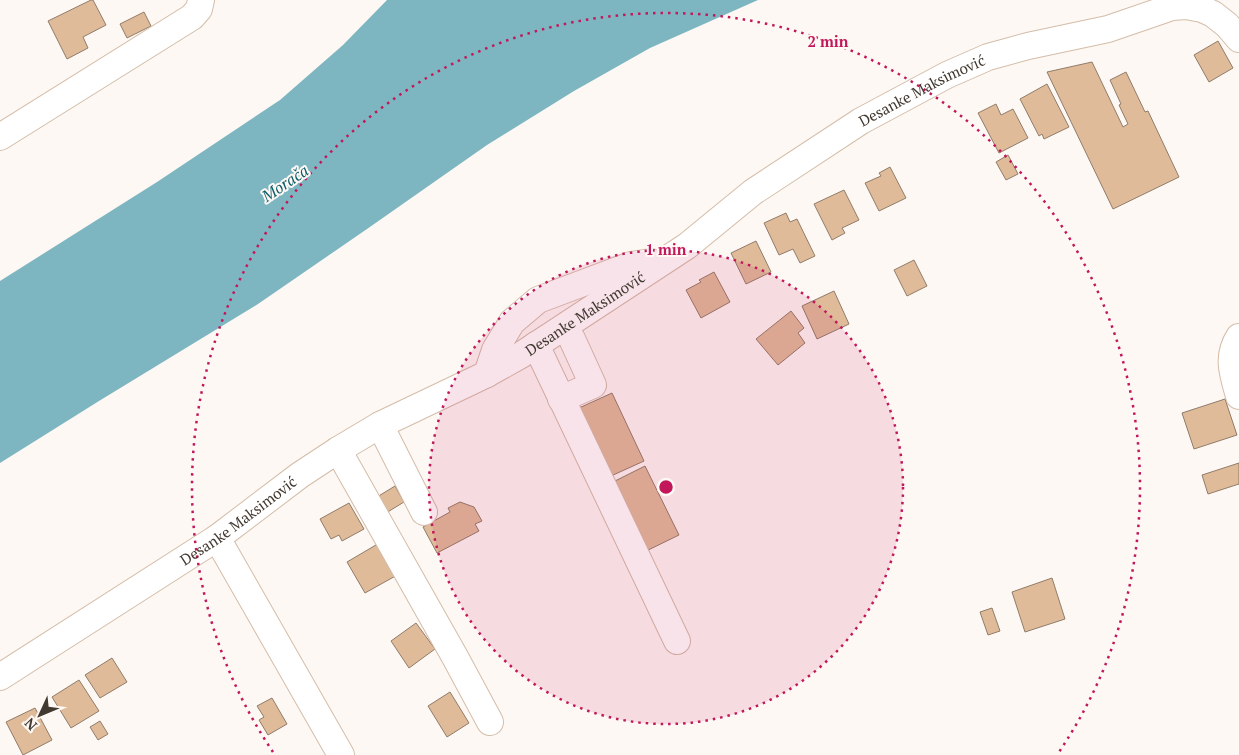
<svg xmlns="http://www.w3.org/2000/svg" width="1239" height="755" font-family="'PT Serif',serif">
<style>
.water{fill:#7db6c1}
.building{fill:#dfbb9a;stroke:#917c69}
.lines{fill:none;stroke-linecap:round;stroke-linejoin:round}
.minor-casing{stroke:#d4bda9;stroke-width:28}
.minor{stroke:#fff;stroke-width:26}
.ring{fill:none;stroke:#c2185b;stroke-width:2.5;stroke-dasharray:2.5 5}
.labels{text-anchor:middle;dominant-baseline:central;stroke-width:4;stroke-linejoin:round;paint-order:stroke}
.street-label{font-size:15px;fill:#413830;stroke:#fdf8f4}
.water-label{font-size:16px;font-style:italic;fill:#0c5d69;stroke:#fdf8f4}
.centre{fill:#c2185b;stroke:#fdf8f4;stroke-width:2.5}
.ring-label{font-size:15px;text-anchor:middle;font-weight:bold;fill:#c2185b;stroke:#fdf8f4;stroke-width:4;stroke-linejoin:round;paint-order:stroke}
</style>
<rect width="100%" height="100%" fill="#fdf8f4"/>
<path class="water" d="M387 0H758L650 48 574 91 487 145 367 229 258 304 99 401 0 463V281L157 182 280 100 343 45Z"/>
<g class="building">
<path d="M91 0H93L106 25 83 37 88 48 67 59 48 21Z"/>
<path d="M144 12 151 26 127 38 120 24Z"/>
<path d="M1218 41 1233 68 1209 82 1194 55Z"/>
<path d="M1092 62 1123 127 1128 124 1119 105 1121 104 1110 80 1126 72 1145 112 1148 111 1179 177 1113 209 1047 72Z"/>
<path d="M1047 84 1069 127 1044 139 1042 134 1039 136 1020 99Z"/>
<path d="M996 104 1001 115 1013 109 1028 138 999 153 978 113Z"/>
<path d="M1008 155 1018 174 1006 180 996 162Z"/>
<path d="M890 167 906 198 879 211 865 183 881 176 879 173Z"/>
<path d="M844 190 859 220 842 228 845 233 832 240 814 204Z"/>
<path d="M786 213 790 222 797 219 815 256 800 263 793 249 779 255 764 223Z"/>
<path d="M756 241 771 272 746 284 731 253Z"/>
<path d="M914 260 927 286 907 296 894 270Z"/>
<path d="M714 272 730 302 701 318 686 290 701 282 699 280Z"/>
<path d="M834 291 849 324 817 339 802 306Z"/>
<path d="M791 311 804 328 798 333 805 343 778 365 756 339Z"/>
<path d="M612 393 644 461 611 476 579 408Z"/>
<path d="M1225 399 1237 435 1194 449 1182 413Z"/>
<path d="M1239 463V484L1208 494 1202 475Z"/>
<path d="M645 466 679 535 640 554 607 485Z"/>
<path d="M395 486 404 502 386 513 377 497Z"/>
<path d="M460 502 474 507 482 521 475 524 479 531 437 553 423 527 450 512 448 508Z"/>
<path d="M349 503 364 529 342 541 339 535 331 539 320 519Z"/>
<path d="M381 542 399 574 365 593 347 562Z"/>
<path d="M1052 578 1065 619 1025 632 1012 592Z"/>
<path d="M992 608 1000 631 988 635 980 612Z"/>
<path d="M416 623 435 649 409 668 391 641Z"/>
<path d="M112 658 127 682 100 698 85 675Z"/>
<path d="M79 680 99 711 71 728 52 697Z"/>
<path d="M450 692 469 723 447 737 428 706Z"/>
<path d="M272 698 287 724 268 735 259 720 264 717 257 706Z"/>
<path d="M35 708 52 740 23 755 6 722Z"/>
<path d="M100 721 108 734 98 740 90 727Z"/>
</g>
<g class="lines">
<defs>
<g id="minor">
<path d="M0 137 192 17 199 9 201 0"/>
<path d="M1239 337C1226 357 1233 375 1239 396"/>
<path d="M536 345 677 641"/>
<path d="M487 374 495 350 512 322 538 300 631 265 651 262"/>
<path d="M561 399 593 385 572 339"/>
<path d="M380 425 424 512"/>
<path d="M338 450 455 657 490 722"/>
<path d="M217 538 341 755"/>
<path id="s1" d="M0 677 217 538 300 475 338 450 380 425 487 374 521 355 687 246 753 192 861 121 947 75 988 57 1028 46 1108 29 1172 7 1186 6 1202 9 1213 14 1227 25 1239 39"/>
</g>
</defs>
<use href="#minor" class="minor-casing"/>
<use href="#minor" class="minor"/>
</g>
<circle cx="666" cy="487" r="237" fill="#c2185b" fill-opacity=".12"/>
<g class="ring">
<circle cx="666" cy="487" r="237"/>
<path d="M273 752A474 474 0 1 1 1059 752"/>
</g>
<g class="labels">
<g class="street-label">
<text stroke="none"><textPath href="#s1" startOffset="1095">Desanke Maksimović</textPath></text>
<text stroke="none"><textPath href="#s1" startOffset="690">Desanke Maksimović</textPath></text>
<text stroke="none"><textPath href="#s1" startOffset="285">Desanke Maksimović</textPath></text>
</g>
<g class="water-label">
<text transform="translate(285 183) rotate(-34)">Morača</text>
</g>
</g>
<circle cx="666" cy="487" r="8" class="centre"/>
<g class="ring-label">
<text x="828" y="47">2 min</text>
<text x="666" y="255">1 min</text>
</g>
<g transform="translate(40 715) rotate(226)" stroke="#fdf8f4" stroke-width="4" paint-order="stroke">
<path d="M0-4L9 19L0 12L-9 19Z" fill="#413830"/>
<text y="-8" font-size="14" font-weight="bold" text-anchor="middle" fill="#413830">N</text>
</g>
</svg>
